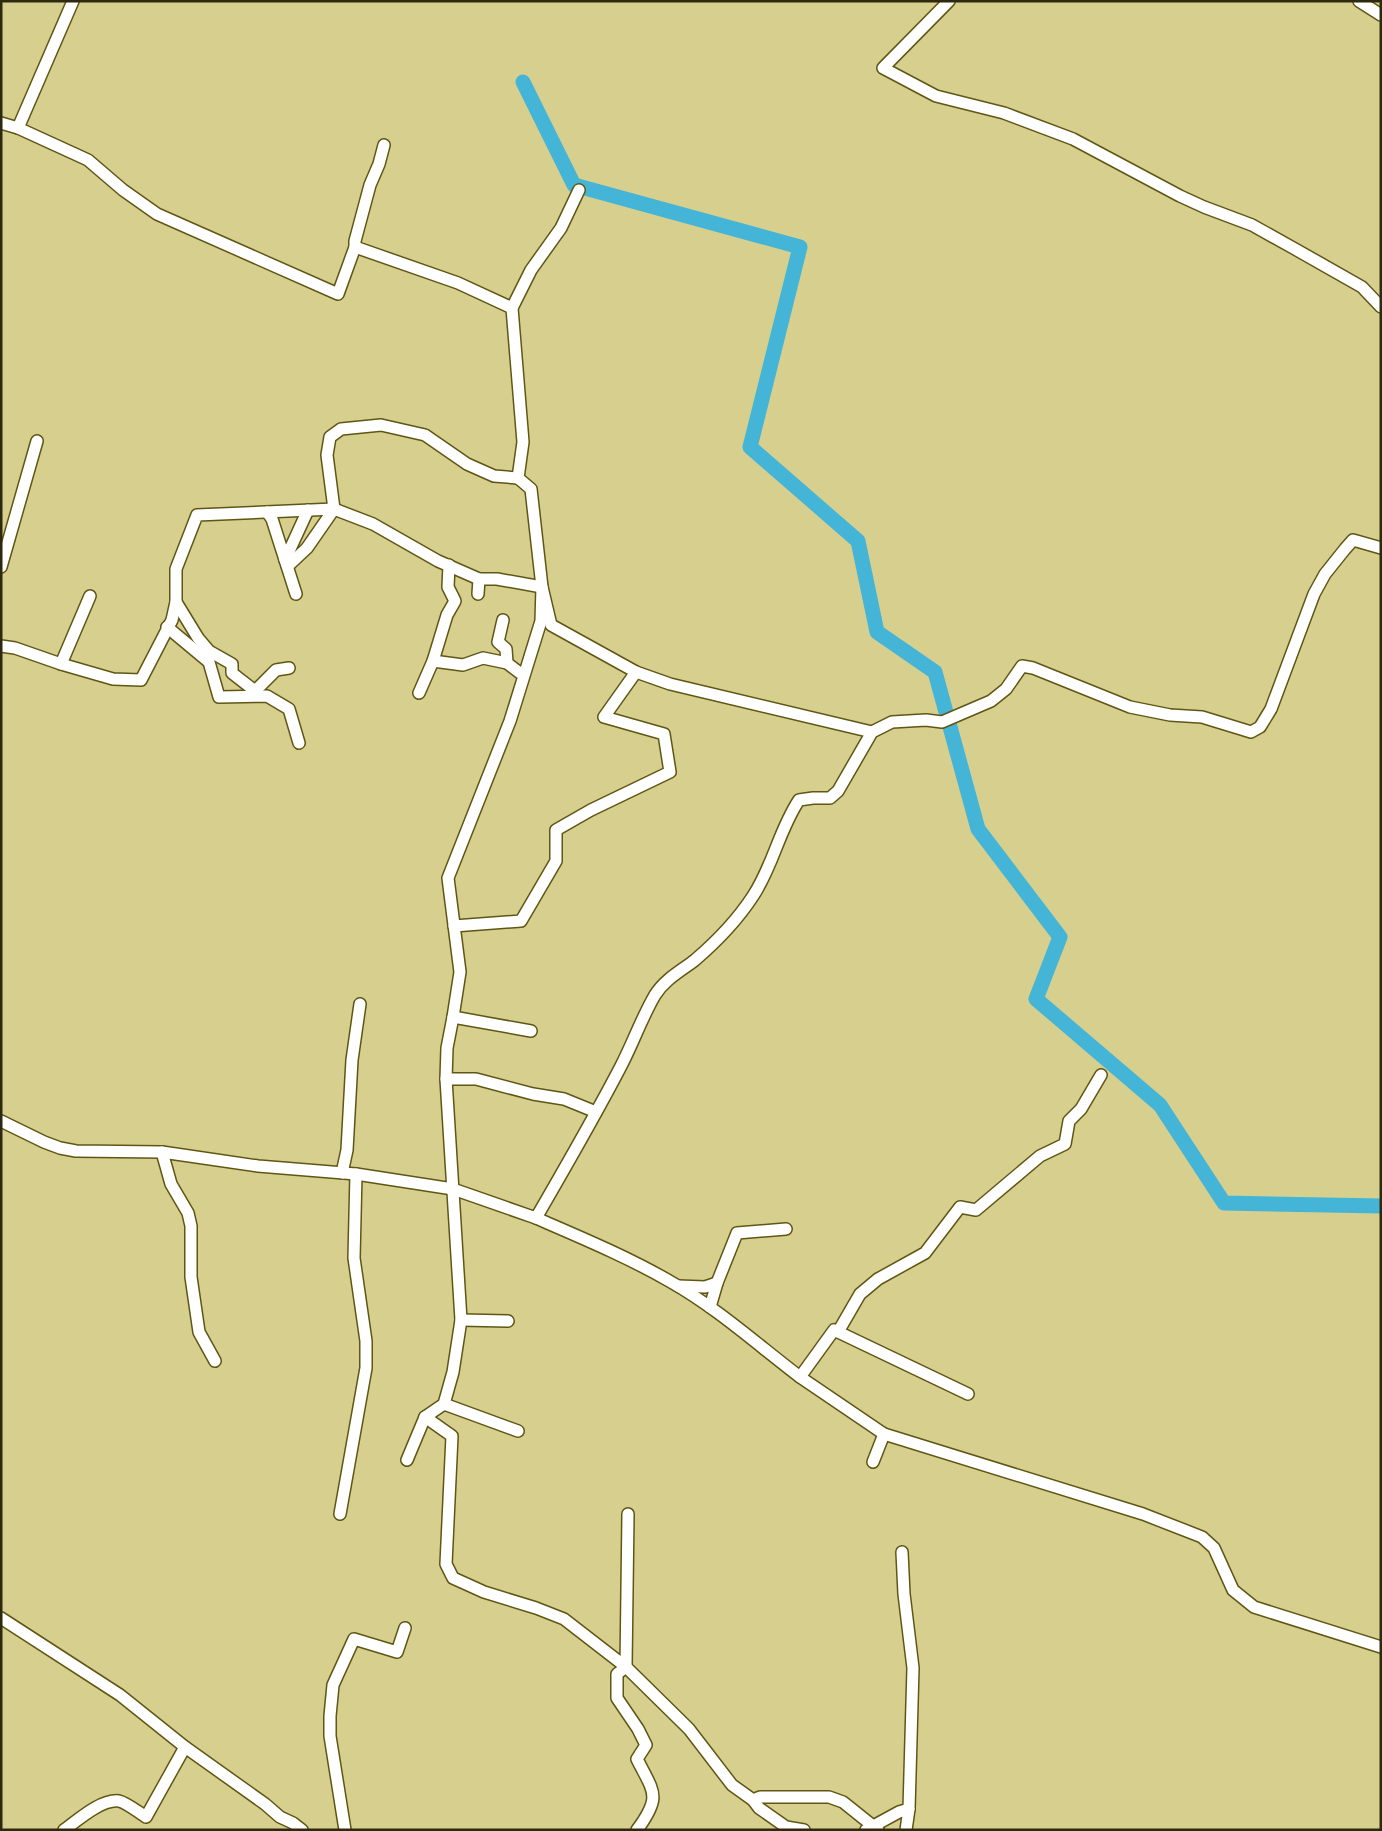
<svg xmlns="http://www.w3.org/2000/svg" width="1382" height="1831" font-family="Manrope,sans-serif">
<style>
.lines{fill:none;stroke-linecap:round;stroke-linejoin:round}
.river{stroke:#45b5d7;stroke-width:15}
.minor-casing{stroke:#5f5614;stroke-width:14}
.minor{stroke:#fff;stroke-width:11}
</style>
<rect width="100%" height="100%" fill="#d7cf8e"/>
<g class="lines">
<path class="river" d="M523 82 574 185 800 247 750 447 858 541 877 632 935 672 978 829 1060 937 1036 999 1160 1105 1224 1203 1381 1206"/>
<defs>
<g id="minor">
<path d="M949 1 883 68 936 96 1004 113 1073 139 1180 196 1204 207 1252 225 1295 249 1362 287 1381 307"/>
<path d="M1359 1 1381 15"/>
<path d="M1 123 18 128 88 160 123 190 157 214 338 294 355 247V241L370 185 379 164 384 145"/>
<path d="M18 128 73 1"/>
<path d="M355 247 458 283 512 308"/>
<path d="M267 512 272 519 296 594"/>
<path d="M285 560 308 510"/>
<path d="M287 565 290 564 307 548 334 509 327 455 330 437 341 429 381 425 425 435 467 464 494 476 518 478"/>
<path d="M1 567 37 441"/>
<path d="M478 594 479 579"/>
<path d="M176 602 198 638 209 651 232 664V673L255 691 276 670 289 668"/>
<path d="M503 620 498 642 506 649 507 663 520 673H524"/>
<path d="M167 627 209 662 219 697 267 696 289 709 299 743"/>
<path d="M1 646 15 648 61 664 113 679 141 680 172 620 176 602V569L197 515 334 509 373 524 438 561 479 579H497L542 587 551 625 636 672 670 684 872 732"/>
<path d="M433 661 447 615 455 601 448 587 449 565"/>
<path d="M61 664 90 596"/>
<path d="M419 693 433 661 463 665 483 658 507 663"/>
<path d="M454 926 521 921 556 861V830L591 810 670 772 664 734 604 717 636 672"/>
<path d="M453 1017 460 972 448 878 510 721 541 621 542 587 531 489 518 478 523 442 512 308 531 270 561 228 579 190"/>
<path d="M446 1079H476L533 1094 564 1099 596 1112"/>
<path d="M1 1121 44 1142 60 1148 76 1151 162 1152 258 1166 356 1174 453 1189 536 1218C565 1168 594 1118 621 1066 633 1043 642 1017 655 995 665 979 681 971 695 960 716 942 738 919 753 896 773 866 779 830 799 800L813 798H830L838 791 872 732 892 722 926 720 942 722 991 701 1006 689 1022 666 1033 668 1130 707 1170 715 1202 717 1251 732 1260 727 1271 709 1314 594 1325 574 1345 549 1353 540 1381 548"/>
<path d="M162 1152 171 1184 188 1213 191 1226V1277L199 1332 215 1361"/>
<path d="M342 1173 347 1150 352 1060 360 1004"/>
<path d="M536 1218C582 1238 628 1257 671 1282 717 1308 758 1345 800 1377L834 1330 968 1394"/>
<path d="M717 1283 737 1233 786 1229"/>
<path d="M678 1286 705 1287 717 1283 710 1307"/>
<path d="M461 1320 508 1321"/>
<path d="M838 1332 860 1294 878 1279 925 1253 960 1207 976 1210 1040 1156 1065 1144 1069 1121 1081 1109 1101 1075"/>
<path d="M800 1377 884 1434 1143 1514 1202 1537 1214 1548 1233 1590 1254 1607 1381 1647"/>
<path d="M444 1404 518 1431"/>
<path d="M425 1417 452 1436 446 1564 453 1578 484 1592 536 1608 564 1619 626 1667 689 1729 732 1785 753 1800 759 1808 786 1827 804 1830"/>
<path d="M407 1460 425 1417 444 1404 453 1372 461 1320 446 1079 447 1048 453 1017 531 1031"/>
<path d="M873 1462 884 1434"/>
<path d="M340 1514 366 1368V1341L354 1258 356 1174"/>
<path d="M628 1514 626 1667 617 1674V1698L638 1729 646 1745 637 1759C654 1793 662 1796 637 1830"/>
<path d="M902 1552 904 1594 913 1668 909 1809 906 1830"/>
<path d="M1 1618 120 1695 185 1747 265 1804 280 1817 293 1823 302 1830"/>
<path d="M753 1800 760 1797H829L843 1802 878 1830"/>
<path d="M64 1830C78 1820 101 1799 119 1801 127 1803 138 1812 146 1817L185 1747"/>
<path d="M345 1830 330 1736V1716L333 1685 354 1639 397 1652 405 1628"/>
<path d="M866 1830 899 1812 909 1809"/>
</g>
</defs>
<use href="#minor" class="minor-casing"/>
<use href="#minor" class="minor"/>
</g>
<rect width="1382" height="1831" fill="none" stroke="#2c290e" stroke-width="5"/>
</svg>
